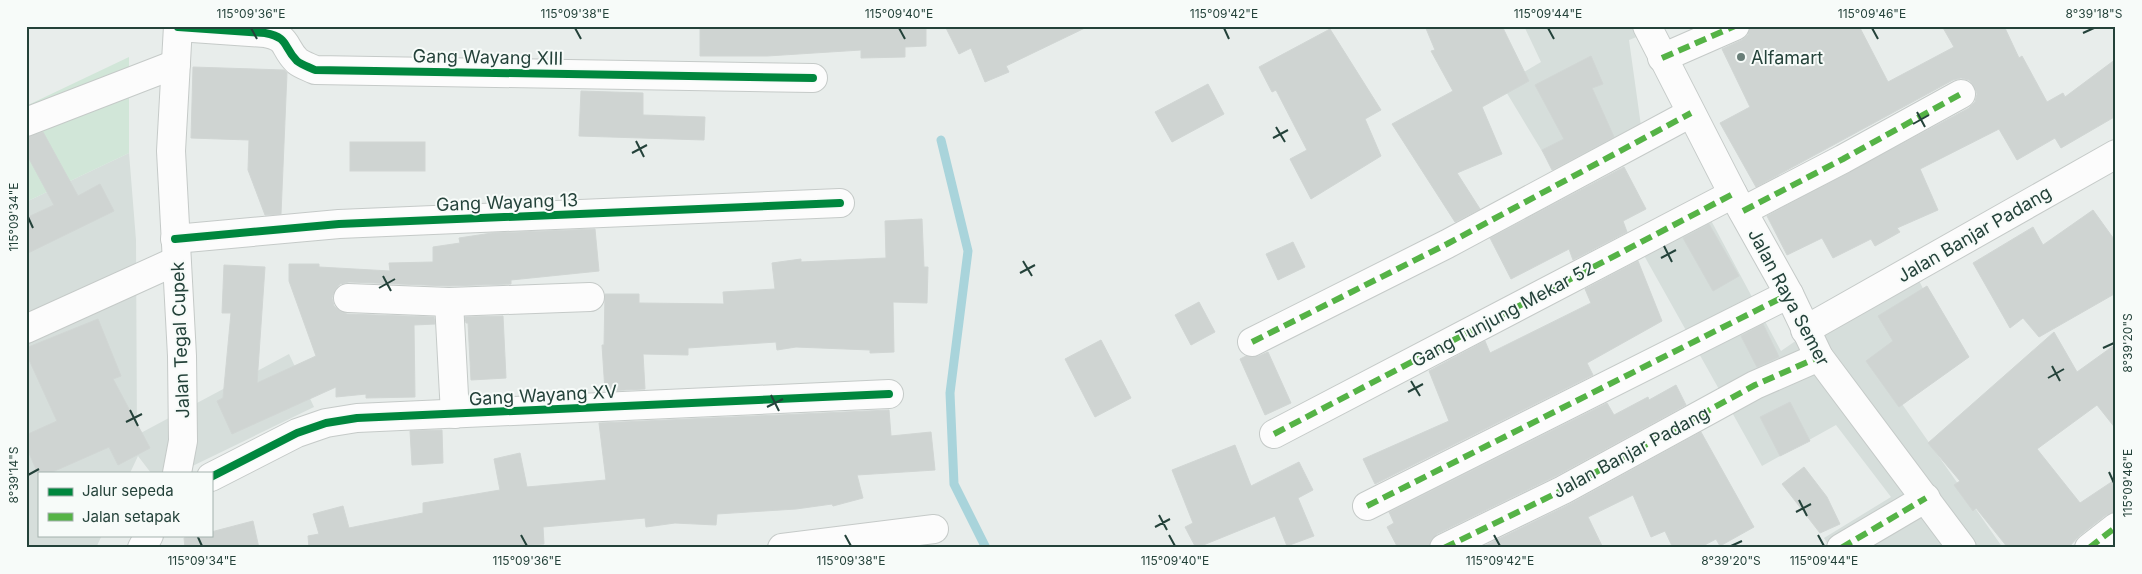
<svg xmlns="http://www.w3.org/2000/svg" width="2142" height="574" font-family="Inter,sans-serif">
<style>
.built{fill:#d6dedb}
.green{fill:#d1e6d8}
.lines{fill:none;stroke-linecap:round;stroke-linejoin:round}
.stream{stroke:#a9d4db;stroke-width:9}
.building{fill:#cfd4d2;stroke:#d1d6d4}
.minor-casing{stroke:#c5cac8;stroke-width:30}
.tertiary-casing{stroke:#c5cac8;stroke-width:30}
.minor{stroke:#fcfcfc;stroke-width:28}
.tertiary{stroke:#fcfcfc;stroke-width:28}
.quiet{stroke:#55b346;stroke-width:6;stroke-dasharray:12 6;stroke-linecap:butt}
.cycleway-casing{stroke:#f7fbf9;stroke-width:11}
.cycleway{stroke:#00873e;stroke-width:8}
.ticks{fill:none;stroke:#24423a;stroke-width:2}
.poi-dot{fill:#697e78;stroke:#f7fbf9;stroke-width:2}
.labels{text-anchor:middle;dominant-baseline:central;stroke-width:4;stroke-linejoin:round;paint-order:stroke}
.street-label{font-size:18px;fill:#24423a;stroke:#f7fbf9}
.poi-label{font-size:18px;fill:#24423a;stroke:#f7fbf9;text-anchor:start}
.neatline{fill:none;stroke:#24423a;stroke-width:2}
.ticks-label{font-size:12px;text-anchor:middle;fill:#24423a}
</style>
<rect width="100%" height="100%" fill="#e8edeb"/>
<g class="built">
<path d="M1524 26H1664L1629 40 1641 126 1557 176 1502 85 1541 62Z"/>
<path d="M129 153 136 240 137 435 289 354 314 407 178 473H151L138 456 130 473H39V535H102L96 548H26V198L28 201Z"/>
<path d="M1699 198 1781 351 1910 262 1950 344 1895 394 2003 548H1830L1824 538 1891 497 1836 425 1762 466 1632 234Z"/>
</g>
<path class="green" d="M129 57V153L28 201 26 198V106Z"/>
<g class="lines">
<path class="stream" d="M941 140 968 251 950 393 954 484 986 548"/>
</g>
<g class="building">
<path d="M700 26H926V46L905 47V57L861 58V50L767 56H700Z"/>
<path d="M945 26H1089L1006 66 1009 72 985 82 971 48 959 54Z"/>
<path d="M1425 26H1502L1529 81 1482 107 1502 154 1457 173 1480 209 1455 222 1392 124 1453 91 1431 51 1435 50Z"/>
<path d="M1750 26H1859L1888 82 1954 47 1942 26H2004L2019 58 2022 56 2047 102 2063 93 2065 97 2116 59V116L2061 148 2055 138 2017 160 1999 129 1920 169 1938 210 1897 228 1900 232 1875 246 1871 239 1833 258 1822 238 1787 255 1767 216 1969 108 1975 102 1977 94 1974 86 1969 80 1961 78 1953 80 1756 187 1720 123 1750 107 1722 49 1742 40 1748 35Z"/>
<path d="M1330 29 1381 110 1365 119 1381 156 1311 199 1290 159 1307 150 1276 90 1272 92 1259 67Z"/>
<path d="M1591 56 1603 84 1592 88 1614 137 1552 170 1542 150 1564 139 1535 85Z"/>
<path d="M193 67 284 70 287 73 281 214 265 215 248 170 249 140 191 138Z"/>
<path d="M1208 84 1224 114 1172 142 1155 112Z"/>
<path d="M581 91 643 93V115L705 117 704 140 579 136Z"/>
<path d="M43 132 78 196 100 184 114 211 26 254V218L54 205 26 153V137Z"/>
<rect x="350" y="142" width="75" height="29"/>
<path d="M1624 167 1646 209 1623 221 1627 232 1573 260 1569 249 1511 279 1490 238Z"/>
<path d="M2093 210 2116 242V293L2039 337 2023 318 2010 328 1973 263 2033 227 2043 245Z"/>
<path d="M922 219 924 267H928L927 303 893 302 894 352 870 353V350L796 347 777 350 776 342 688 348V355L643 354 645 389 605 391 602 345H604L605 294H639V303L724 304 723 292 775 289 772 263 801 259V262L886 258 885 221Z"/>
<path d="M1709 224 1739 276 1713 291 1683 238Z"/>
<path d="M595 229 599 271 511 280V284L449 286 349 282 340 284 335 290 332 298 334 306 340 311 347 314 434 317 435 324 414 325 415 397 366 398V394L336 397V387L232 434 217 401 223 398 231 313H222L224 265 265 267 257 383 316 356 289 281V264H319V267L390 271 389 263 433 262V247L460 243 459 238 492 233Z"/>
<path d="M1293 242 1305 267 1278 280 1266 254Z"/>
<path d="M1638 261 1662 321 1587 363 1593 375 1375 484 1363 459 1449 421 1429 371 1485 341 1490 353 1591 303 1585 289Z"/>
<path d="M1927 286 1969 357 1899 407 1866 361 1893 341 1878 316Z"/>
<path d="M1199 302 1215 332 1191 345 1175 315Z"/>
<path d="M503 316 506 378 471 380 468 323H466L465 317Z"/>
<path d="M98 319 121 376 113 379 150 448 118 465 109 447 50 473H39V476L26 446V435L57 421 26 353V348Z"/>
<path d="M1763 324 1779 357 1757 367 1741 336Z"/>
<path d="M2054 332 2077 372 2116 344V429L2097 405 2037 449 2080 503 2116 479V512L2106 515 2079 536 2068 548H2008L1976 508 1973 511 1954 485 1960 481 1928 443Z"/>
<path d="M1101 340 1131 398 1095 417 1065 359Z"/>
<path d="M1268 352 1291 403 1265 415 1240 359 1246 356H1259Z"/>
<path d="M1676 385 1686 405 1556 476 1437 534 1431 540 1429 548H1398L1387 527 1394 523 1389 512 1607 403 1614 415 1648 397 1649 400Z"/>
<path d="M1790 402 1810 441 1780 456 1760 417Z"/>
<path d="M889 410 891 436 931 432 935 470 857 475 863 498 833 506 832 504 796 509 717 514 716 525 675 523 646 527 645 518 543 527 544 544 495 548H309L308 536 319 534 313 514 343 506 349 528 423 513V503L500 490 494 459 520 453 527 487 606 480 599 423Z"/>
<path d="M442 430 443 463 412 465 410 431Z"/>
<path d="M1701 432 1754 527 1720 546 1716 539 1699 548H1673L1665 531 1651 537 1633 495 1588 517 1603 548H1480L1570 504Z"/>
<path d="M1235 445 1251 486 1299 462 1313 490 1298 498 1314 536 1287 546 1275 516 1196 548 1185 527 1193 523 1172 470Z"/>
<path d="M1804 467 1827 497 1840 524 1820 533 1782 484Z"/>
<path d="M253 521 259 548H185L184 538 197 535H211V532Z"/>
</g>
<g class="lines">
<defs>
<g id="minor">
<path d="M178 27 265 33C290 38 282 46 297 61 302 65 309 67 315 70L813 78"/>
<path d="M1662 58 1735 26"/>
<path d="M26 122 176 64"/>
<path d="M1743 211 1843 159 1961 94"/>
<path d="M175 239 339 224 840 203"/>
<path d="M348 298 449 302 590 297"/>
<path d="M449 302 455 414"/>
<path d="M26 329 176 261"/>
<path d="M1805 330 2116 154"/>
<path d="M1252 342 1447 244 1691 113"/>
<path d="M1274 434 1733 194"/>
<path d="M177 473 183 441 182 356 171 151 178 26"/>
<path d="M211 477 297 433 326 423 357 418 889 394"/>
<path d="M1367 506 1789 294"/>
<path d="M142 548 149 535"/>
<path d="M782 548 934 529"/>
<path d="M1444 548 1563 490 1755 385 1819 357"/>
<path d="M1841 548 1926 498"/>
<path d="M2089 548 2116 527"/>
</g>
<path id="tertiary" d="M1647 26 1733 194 1789 294 1819 357 1962 548"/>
</defs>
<use href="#minor" class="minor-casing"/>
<use href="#tertiary" class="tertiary-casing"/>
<use href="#minor" class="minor"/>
<use href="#tertiary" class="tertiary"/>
<g class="quiet">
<path d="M1662 58 1735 26"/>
<path d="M1743 211 1843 159 1961 94"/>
<path d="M1252 342 1447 244 1691 113"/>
<path d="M1274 434 1733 194"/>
<path d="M1367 506 1789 294"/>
<path d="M1444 548 1563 490 1755 385 1819 357"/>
<path d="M1841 548 1926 498"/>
<path d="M2089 548 2116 527"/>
</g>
<defs>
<g id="cycleway">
<path d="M178 27 265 33C290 38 282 46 297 61 302 65 309 67 315 70L813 78"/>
<path d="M175 239 339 224 840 203"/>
<path d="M211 477 297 433 326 423 357 418 889 394"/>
</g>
</defs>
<use href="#cycleway" class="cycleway-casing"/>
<use href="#cycleway" class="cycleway"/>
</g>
<path class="ticks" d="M251 28 257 39M575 28 581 39M899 28 905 39M1224 28 1229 39M1548 28 1554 39M1872 28 1878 39M2083 33 2094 28M1917 112 1925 127M1913 124 1929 115M1276 127 1285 142M1273 138 1288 130M636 141 644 157M632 153 647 145M28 217 33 228M1664 246 1672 262M1661 258 1676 250M1023 261 1032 276M1020 273 1035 265M383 276 391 291M379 288 395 279M2103 348 2114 343M2052 366 2060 381M2048 378 2064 369M1411 381 1420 396M1408 392 1423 384M771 395 779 411M767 407 783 399M130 410 138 426M126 422 142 414M2109 472 2114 483M28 475 39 469M1799 500 1807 516M1796 512 1811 504M1159 515 1167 530M1155 527 1170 519M197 535 202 546M521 535 527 546M845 535 851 546M1169 535 1175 546M1494 535 1500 546M1818 535 1824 546M1731 546 1742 541"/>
<circle class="poi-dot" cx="1741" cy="57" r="5"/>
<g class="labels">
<g class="street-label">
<text transform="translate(488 57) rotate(1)">Gang Wayang XIII</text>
<text transform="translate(507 202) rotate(-2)">Gang Wayang 13</text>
<text transform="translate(1974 234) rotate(-30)">Jalan Banjar Padang</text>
<text transform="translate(1789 297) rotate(62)">Jalan Raya Semer</text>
<text transform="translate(1503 314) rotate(-28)">Gang Tunjung Mekar 52</text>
<text transform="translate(180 340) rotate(-92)">Jalan Tegal Cupek</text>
<text transform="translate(543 395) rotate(-3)">Gang Wayang XV</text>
<text transform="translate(1631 452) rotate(-28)">Jalan Banjar Padang</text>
</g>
<g class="poi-label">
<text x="1751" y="57">Alfamart</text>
</g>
</g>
<rect width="2142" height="574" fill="none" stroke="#f7fbf9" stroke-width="55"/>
<rect x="38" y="472" width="175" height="65" fill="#f7fbf9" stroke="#a3b1ad"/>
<rect x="48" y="488" width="25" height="8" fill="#00873e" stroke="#a3b1ad"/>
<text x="82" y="496" font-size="15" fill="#24423a">Jalur sepeda</text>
<rect x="48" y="513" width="25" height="8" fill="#55b346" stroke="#a3b1ad"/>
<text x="82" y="522" font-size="15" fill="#24423a">Jalan setapak</text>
<rect x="28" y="28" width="2086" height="518" class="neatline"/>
<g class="ticks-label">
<text x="251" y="18">115°09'36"E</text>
<text x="575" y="18">115°09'38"E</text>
<text x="899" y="18">115°09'40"E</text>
<text x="1224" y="18">115°09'42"E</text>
<text x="1548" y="18">115°09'44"E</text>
<text x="1872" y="18">115°09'46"E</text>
<text x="2094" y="18">8°39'18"S</text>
<text transform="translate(14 217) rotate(-90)" y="4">115°09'34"E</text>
<text transform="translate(2128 343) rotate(-90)" y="4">8°39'20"S</text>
<text transform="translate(14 475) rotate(-90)" y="4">8°39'14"S</text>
<text transform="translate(2128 483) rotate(-90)" y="4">115°09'46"E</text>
<text x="202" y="565">115°09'34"E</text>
<text x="527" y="565">115°09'36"E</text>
<text x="851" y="565">115°09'38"E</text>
<text x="1175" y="565">115°09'40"E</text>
<text x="1500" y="565">115°09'42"E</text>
<text x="1731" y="565">8°39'20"S</text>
<text x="1824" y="565">115°09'44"E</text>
</g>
</svg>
